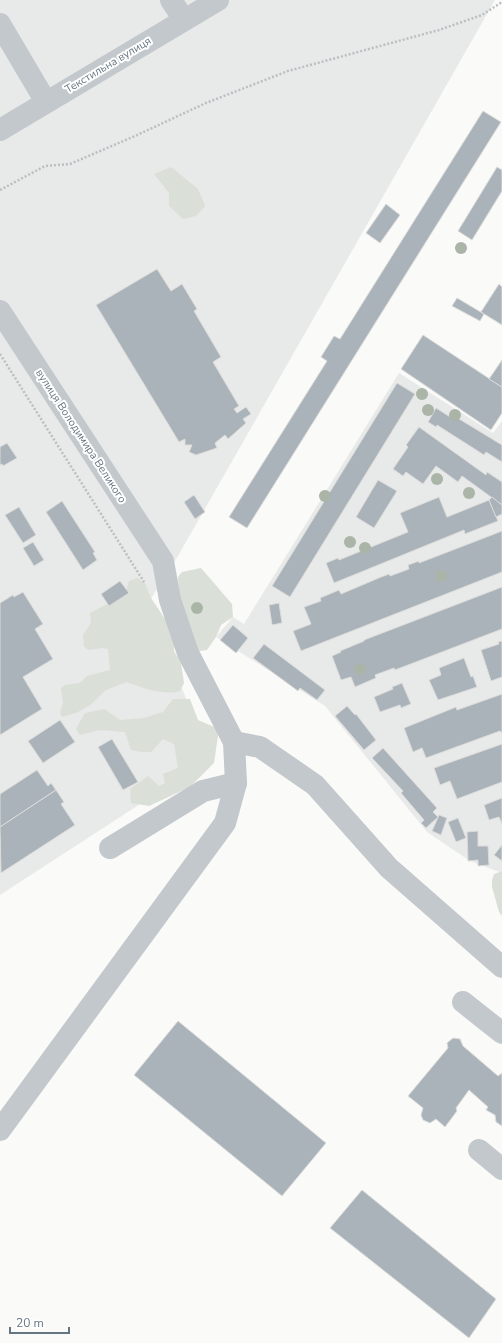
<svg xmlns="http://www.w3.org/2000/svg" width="502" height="1343" font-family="'Nunito Sans',sans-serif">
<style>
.built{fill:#e8e9e9}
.green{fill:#dadfd7}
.building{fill:#aab3b9;stroke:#dcdcda}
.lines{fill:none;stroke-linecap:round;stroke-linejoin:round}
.path{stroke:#bbbfc2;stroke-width:2.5;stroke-dasharray:2 2;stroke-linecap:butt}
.minor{stroke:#c3c8cc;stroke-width:22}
.tree{fill:#aab4a7}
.labels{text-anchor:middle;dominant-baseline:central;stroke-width:4;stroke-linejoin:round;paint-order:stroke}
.street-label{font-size:11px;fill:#657683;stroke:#fff}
</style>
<rect width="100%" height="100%" fill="#fafaf8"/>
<g class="built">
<path d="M0 0H495L178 556 147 605 211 758 0 895Z"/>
<path d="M399 373 493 433 502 421V873L470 861 427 832 325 706 216 637 233 617 244 624Z"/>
</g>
<g class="green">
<path d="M171 167 198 189 205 206 196 216 183 219 169 206V193L154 174Z"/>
<path d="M201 568 232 604 233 617 221 625 216 637 207 650 200 651 195 649 180 620 178 577 182 572Z"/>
<path d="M137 578 145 583 151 598 169 625 175 642 174 651 181 663 184 683 180 691C163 696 143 688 127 682L106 690 89 706 76 713 62 717 60 712 63 703 61 688 65 685 80 683 87 676 110 670 108 649 103 648 88 650 84 646 83 635 91 623 90 613 125 595 129 581Z"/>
<path d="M173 699H190L198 720 219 729 214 763 190 787 149 806 131 803 130 789 148 776 159 786 165 783 163 774 178 768 174 744 163 739 151 752H141L131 750 125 732 99 730 80 735 76 729 85 713 104 709 120 720 144 718 163 712Z"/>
<path d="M502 871V916L499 912 492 887V880L494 874Z"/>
</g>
<g class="building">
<path d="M483 111 501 122 247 528 229 517 327 361 321 357 334 336 340 339Z"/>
<path d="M497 167 502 170V191L472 240 458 231Z"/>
<path d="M386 204 400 215 380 243 366 233Z"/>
<path d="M157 269 171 291 182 284 197 309 194 311 221 357 213 362 239 406 234 409 237 413 246 407 251 414 243 419 246 423 228 439 225 435 215 443 217 448 196 455 189 452 192 445H185V439L179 442 96 305Z"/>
<path d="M499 284 502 287V325L481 312Z"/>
<path d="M457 298 484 314 480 321 452 306Z"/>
<path d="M423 335 502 387V413L491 430 401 369Z"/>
<path d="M502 360V387L489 379Z"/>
<path d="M397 383 415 394 290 597 272 586Z"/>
<path d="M436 408 455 420 456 417 502 445V462L486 452 484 455 437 425 436 427 428 422Z"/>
<path d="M419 427 486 475 487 472 502 482V505L462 476 458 482 436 466 423 484 406 472 403 476 393 469 408 447 406 445Z"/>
<path d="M7 443 17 458 3 466 2 464 0 465V447Z"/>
<path d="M378 480 397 491 374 528 356 517Z"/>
<path d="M194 495 205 512 195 519 184 502Z"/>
<path d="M439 497 447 517 489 500 498 521 465 534 464 530 334 583 326 563 338 558 339 560 408 532 400 513Z"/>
<path d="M492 497 502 505V514L496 517 489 500Z"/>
<path d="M62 501 95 552 93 553 97 560 83 570 46 512Z"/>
<path d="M19 507 36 535 23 543 5 515Z"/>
<path d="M502 531V572L301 651 293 631 311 624 304 607 321 601 320 598 339 590 341 594 381 577 389 574 390 576 409 569 408 565 419 561V563Z"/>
<path d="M33 542 44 560 34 566 23 548Z"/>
<path d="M120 581 129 593 109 606 101 594Z"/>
<path d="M502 587V629L395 670 394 668 375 675 376 678 355 687 351 677 341 680 332 656 341 652 340 651 364 641V640Z"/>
<path d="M23 592 43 624 35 629 53 659 23 677 42 709 0 735V603L13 595 14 597Z"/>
<path d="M279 603 282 623 272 625 269 605Z"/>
<path d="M233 625 248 638 236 653 220 640Z"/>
<path d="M502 641V677L491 681 481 650 499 644 498 642Z"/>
<path d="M264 644 325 690 317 700 300 688 298 691 253 658Z"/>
<path d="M464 658 471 677 473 676 477 687 438 700 429 680 441 675 439 668Z"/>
<path d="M402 683 411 704 401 708 400 705 380 712 374 697 393 689 392 687Z"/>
<path d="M502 694V733L500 731 426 758 422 748 413 752 404 728 456 707 457 710Z"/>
<path d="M347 706 355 715 356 714 376 740 364 750 335 716Z"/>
<path d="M60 720 75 742 43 763 28 741Z"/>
<path d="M112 739 138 782 123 790 98 747Z"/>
<path d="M502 744V782L457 799 450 781 440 785 434 768Z"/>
<path d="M383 748 437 808 433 812 438 817 426 828 421 823 424 820 401 793 403 791 372 758Z"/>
<path d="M37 770 48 786 51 783 56 790 0 827V794Z"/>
<path d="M56 790 64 802 61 804 75 825 1 873 0 827Z"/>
<path d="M502 798V824L499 817 489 820 484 805Z"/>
<path d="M439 815 447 818 441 835 432 831Z"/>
<path d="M458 818 466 838 456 842 448 822Z"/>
<path d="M478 831V846H488L489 865 478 866V860L468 861 467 832Z"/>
<path d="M502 845V861L494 855Z"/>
<path d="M178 1021 326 1143 282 1196 134 1075Z"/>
<path d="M453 1038 460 1039 463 1046 498 1076 502 1073V1126L496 1122 495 1115 486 1110 488 1107 469 1090 456 1108 457 1111 445 1127 436 1119 430 1123 423 1120 421 1115 423 1108 408 1096 448 1048 447 1043Z"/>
<path d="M362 1190 496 1299 469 1338 330 1228Z"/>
</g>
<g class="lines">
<g class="path">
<path d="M0 190 45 166 70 164 135 136 206 103 288 71 439 30 482 15 502 2"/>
<path d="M0 354 144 582"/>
</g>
<g class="minor">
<path d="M171 0 184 20"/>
<path d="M0 24 46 102"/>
<path d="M0 130 218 0"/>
<path d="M0 311 163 561 170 600 188 653 234 742 236 783 225 823 0 1130"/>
<path d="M234 742 260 747 315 785 389 868 502 967"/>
<path d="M110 848 203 791 236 783"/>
<path d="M463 1002 502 1033"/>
<path d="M479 1150 502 1169"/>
</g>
</g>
<g class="tree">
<circle cx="461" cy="248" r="6"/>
<circle cx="422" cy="394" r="6"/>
<circle cx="428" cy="410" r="6"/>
<circle cx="455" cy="415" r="6"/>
<circle cx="437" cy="479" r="6"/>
<circle cx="469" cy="493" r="6"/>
<circle cx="325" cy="496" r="6"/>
<circle cx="350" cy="542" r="6"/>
<circle cx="365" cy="548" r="6"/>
<circle cx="441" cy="576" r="6"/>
<circle cx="197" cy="608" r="6"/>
<circle cx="360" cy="669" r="6"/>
</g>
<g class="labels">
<g class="street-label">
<text transform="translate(108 65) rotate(-31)">Текстильна вулиця</text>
<text transform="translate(81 436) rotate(57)">вулиця Володимира Великого</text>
</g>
</g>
<path d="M10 1327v6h59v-6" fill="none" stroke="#657683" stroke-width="2"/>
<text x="16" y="1327" font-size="12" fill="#657683" stroke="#ffffff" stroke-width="3" paint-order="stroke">20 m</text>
</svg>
